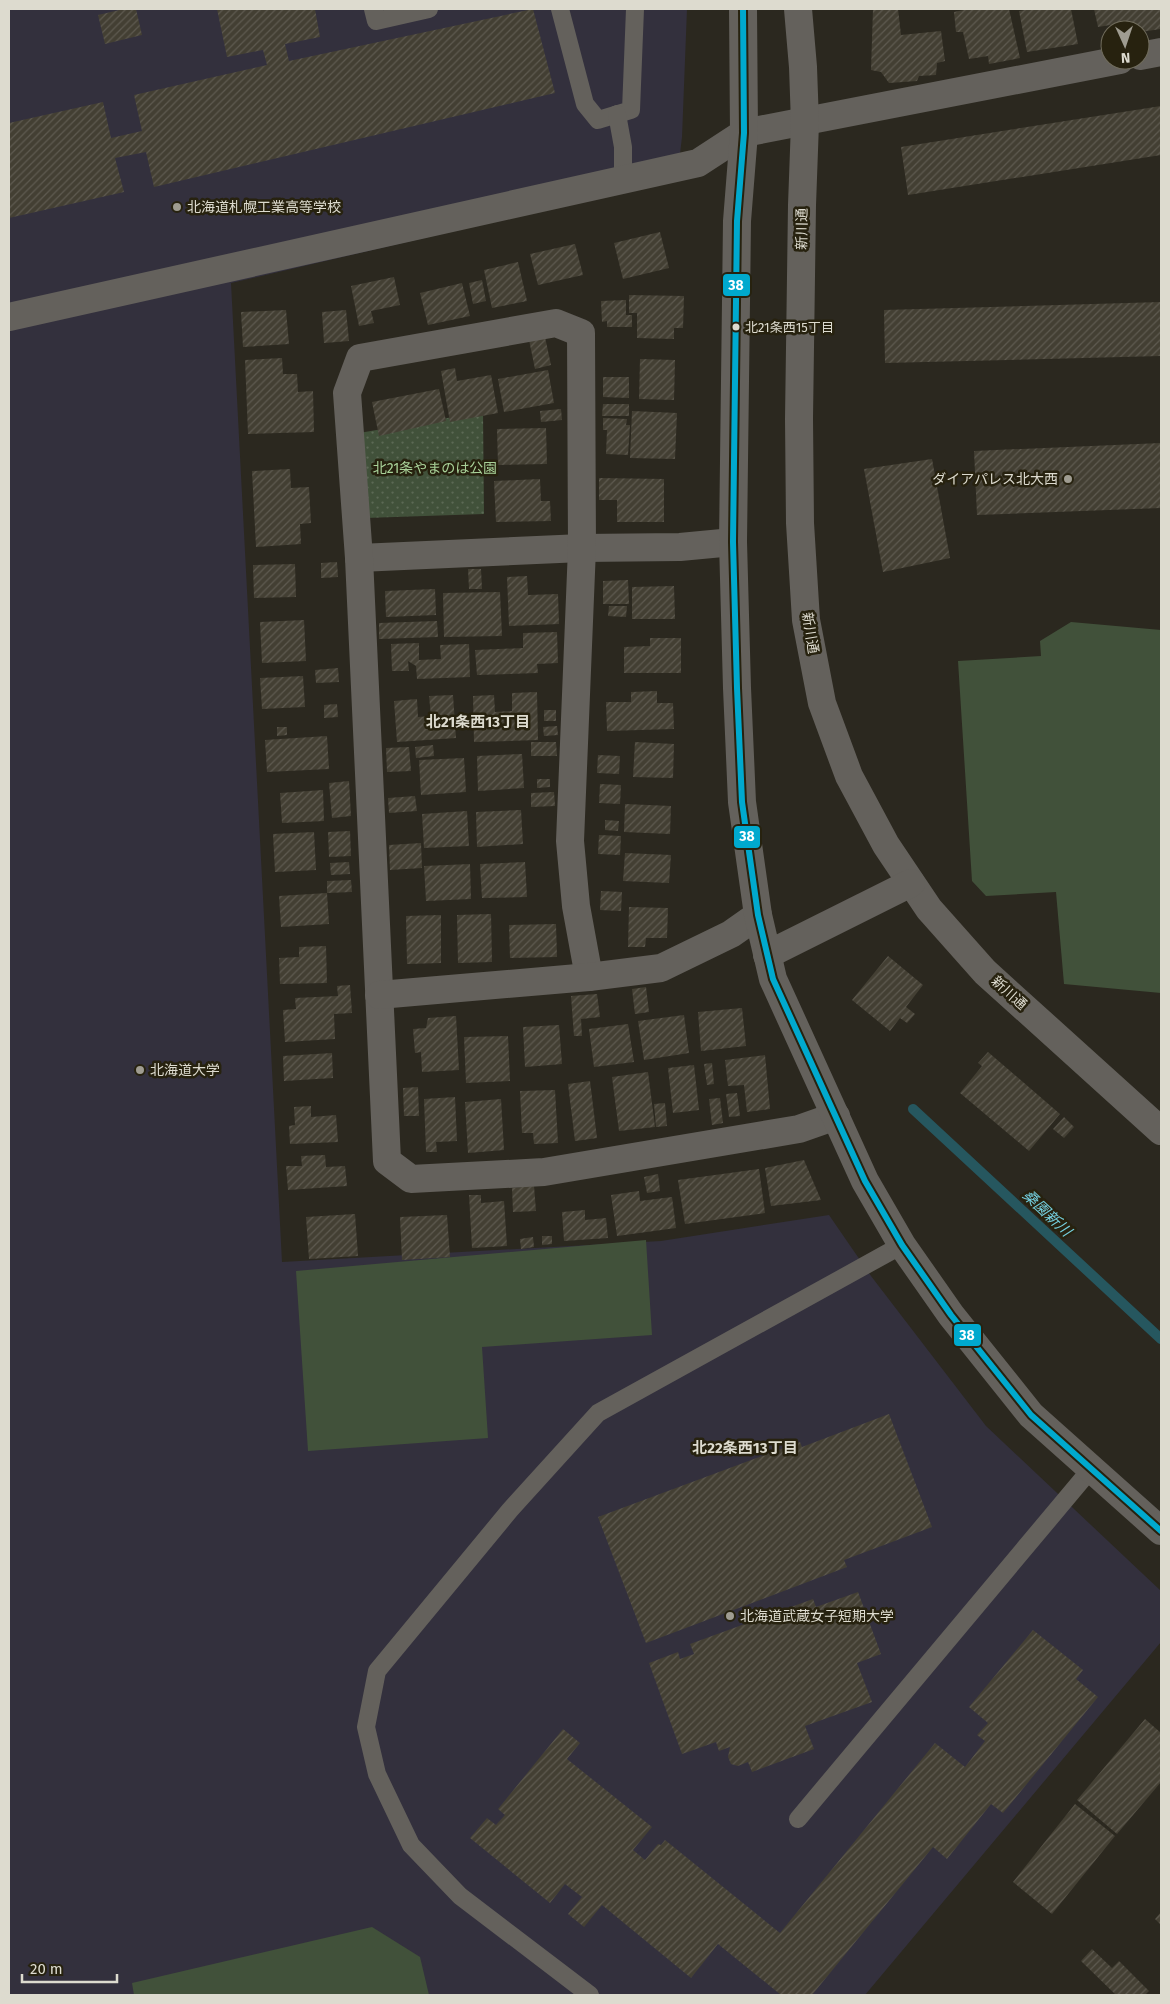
<svg xmlns="http://www.w3.org/2000/svg" width="1170" height="2004" font-family="'Fira Sans','Noto Sans JP',sans-serif">
<style>
.education{fill:#33303d}
.grass{fill:#41513a}
.park{fill:url(#park-dots)}
.lines{fill:none;stroke-linecap:round;stroke-linejoin:round}
.stream{stroke:#26575f;stroke-width:10}
.building{fill:url(#building-hatch)}
.service{stroke:#64615c;stroke-width:18}
.minor{stroke:#64615c;stroke-width:28}
.tertiary{stroke:#64615c;stroke-width:28}
.bus-1-casing{stroke:#27220f;stroke-width:10}
.bus-1{stroke:#00a9ce;stroke-width:6}
.poi-dot{fill:#9f9c91;stroke:#27220f;stroke-width:2}
.bus-dot{fill:#dddbcf;stroke:#27220f;stroke-width:2}
.labels{text-anchor:middle;dominant-baseline:central;stroke-width:5;stroke-linejoin:round;paint-order:stroke}
.bus-label{font-size:13px;fill:#dddbcf;stroke:#27220f;text-anchor:start}
.poi-label{font-size:14px;fill:#dddbcf;stroke:#27220f;text-anchor:start}
.street-label{font-size:14px;fill:#dddbcf;stroke:#27220f}
.park-label{font-size:14px;fill:#a9d299;stroke:#27220f}
.neighbourhood-label{font-size:15px;font-weight:bold;fill:#dddbcf;stroke:#27220f}
.water-label{font-size:15px;font-style:italic;fill:#74cfdf;stroke:#27220f}
.line-badge{stroke:#27220f;stroke-width:2}
.badge-label{font-size:14px;text-anchor:middle;font-weight:bold;fill:#fff}
</style>
<defs>
<pattern id="park-dots" width="8" height="8" patternUnits="userSpaceOnUse" patternTransform="scale(1.25)"><rect width="8" height="8" fill="#41513a"/><path d="M2 2h.1M6 6h.1" fill="none" stroke="#5c6955" stroke-width="1.8" stroke-linecap="round"/></pattern>
<pattern id="building-hatch" width="6" height="6" patternUnits="userSpaceOnUse" patternTransform="scale(1.25)"><rect width="6" height="6" fill="#433f33"/><path d="M-1 1l2-2M0 6l6-6M5 7l2-2" fill="none" stroke="#5e5a50"/></pattern>
</defs>
<rect width="100%" height="100%" fill="#2b281f"/>
<path class="education" d="M9 9H687L682 137 677 179 231 283 282 1262 661 1241 829 1215 871 1276 986 1426 1161 1591V1642L865 1995H9Z"/>
<g class="grass">
<path d="M1071 622 1161 630V993L1064 984 1056 892 986 896 972 881 958 661 1041 656 1040 641Z"/>
<path d="M646 1240 652 1335 482 1347 488 1438 308 1451 296 1271Z"/>
<path d="M372 1927 420 1957 429 1995H134L132 1983Z"/>
</g>
<path class="park" d="M483 412 484 514 365 518 359 433Z"/>
<g class="lines">
<path class="stream" d="M913 1109 1161 1339"/>
</g>
<g class="building">
<path d="M124 9H136L142 35 105 44 98 15Z"/>
<path d="M217 9H315L320 37 285 44 289 61 533 9 555 93 154 187 146 152 115 158 124 192 9 218V123L103 102 111 138 142 131 134 95 267 65 263 50 227 57Z"/>
<path d="M873 9H898L901 35 941 31 945 61 937 63 936 75 919 76 917 81 889 83 881 72 871 70Z"/>
<path d="M969 9H1009L1020 58 989 64 988 56 969 59 963 32H956L954 12Z"/>
<path d="M1031 9H1071L1078 44 1027 52 1019 11Z"/>
<path d="M1094 9H1161V29L1140 32V30H1131L1129 22 1098 27Z"/>
<path d="M1161 106V155L908 195 901 147Z"/>
<path d="M660 232 669 268 623 279 614 243Z"/>
<path d="M575 244 583 275 538 285 530 254Z"/>
<path d="M518 262 527 301 492 308 484 270Z"/>
<path d="M394 277 400 305 371 311 374 323 359 326 351 286Z"/>
<path d="M482 280 486 301 473 304 469 283Z"/>
<path d="M462 283 470 316 428 325 420 293Z"/>
<path d="M629 295 684 296 683 328H674V339L637 338V313H629Z"/>
<path d="M626 300V315H632V327H607V321L602 322 601 301Z"/>
<path d="M1161 302V356L885 363 884 310Z"/>
<path d="M286 310 289 344 243 347 241 312Z"/>
<path d="M346 310 349 341 324 343 322 312Z"/>
<path d="M545 337 551 365 535 369 529 340Z"/>
<path d="M282 358 283 374H297L298 392 313 391 314 432 248 434 245 360Z"/>
<path d="M640 359 675 360 674 400 639 399Z"/>
<path d="M455 368 457 381 491 375 498 413 450 422 441 371Z"/>
<path d="M548 370 554 403 504 412 498 379Z"/>
<path d="M603 377H629V398L603 397Z"/>
<path d="M439 389 446 421 379 436 372 402Z"/>
<path d="M603 404H629V416H602Z"/>
<path d="M561 409 562 420 541 422 540 411Z"/>
<path d="M632 411 677 413 675 459 630 458Z"/>
<path d="M603 418 627 419 626 425H630L628 455 606 454 607 430H603Z"/>
<path d="M546 428 547 464 498 465 497 429Z"/>
<path d="M1161 443V508L977 515 974 451Z"/>
<path d="M932 459 950 558 883 572 864 469Z"/>
<path d="M290 469 291 488 309 487 311 523 300 524 301 544 256 547 252 471Z"/>
<path d="M599 478 664 479V522H617V500H599Z"/>
<path d="M540 479 541 501H550L551 521 496 522 494 481Z"/>
<path d="M337 562 338 577 321 578V563Z"/>
<path d="M295 564 296 597 254 598 253 565Z"/>
<path d="M468 569H481L482 589H469Z"/>
<path d="M527 576 528 595 558 594 559 624 509 626 507 577Z"/>
<path d="M628 580 629 604H603V581Z"/>
<path d="M674 586 675 619H632V587Z"/>
<path d="M435 589 436 615 386 617 385 591Z"/>
<path d="M500 592 502 636 444 637 443 593Z"/>
<path d="M609 606H627L626 617 608 616Z"/>
<path d="M304 620 306 661 262 663 260 622Z"/>
<path d="M437 621 438 637 379 639V623Z"/>
<path d="M557 632 558 663 537 664 538 673 477 675 475 650 523 648V633Z"/>
<path d="M650 638H681V673H624V647L650 646Z"/>
<path d="M419 643V660L441 659 440 645 469 644 470 677 417 679 416 666 408 661 409 671H392L391 644Z"/>
<path d="M338 668 339 682 316 683 315 670Z"/>
<path d="M303 676 305 707 262 709 260 678Z"/>
<path d="M657 691V703H673L674 729 607 731 606 702H631V692Z"/>
<path d="M537 692 538 740 474 742 473 696 494 695 495 712 512 711V693Z"/>
<path d="M453 695 456 738 397 742 394 701 417 699 418 717 431 716 429 696Z"/>
<path d="M337 704 338 717 324 718V705Z"/>
<rect x="544" y="710" width="12" height="11"/>
<path d="M557 726 558 735 544 736 543 727Z"/>
<path d="M277 727H287V735L277 736Z"/>
<path d="M327 736 329 769 267 772 265 740Z"/>
<path d="M531 742H556L557 756H531Z"/>
<path d="M635 742 674 744 673 778 633 777Z"/>
<path d="M433 745 434 756 416 758 415 747Z"/>
<path d="M409 747 411 771 387 772 386 748Z"/>
<path d="M522 754 524 788 478 791 477 756Z"/>
<path d="M598 755 620 756 619 774 597 773Z"/>
<path d="M464 758 466 792 421 795 419 760Z"/>
<path d="M537 779H550V787L537 788Z"/>
<path d="M349 781 351 816 332 818 329 783Z"/>
<path d="M600 784 621 785 620 804 599 803Z"/>
<path d="M323 790 324 821 282 823 280 793Z"/>
<path d="M554 792 555 806 531 807V793Z"/>
<path d="M415 796 417 811 389 813 388 798Z"/>
<path d="M625 804 671 806 670 834 624 832Z"/>
<path d="M521 810 523 844 477 847 476 812Z"/>
<path d="M467 811 469 846 424 848 422 814Z"/>
<path d="M605 820 619 821 618 831 605 830Z"/>
<path d="M350 831 351 856 329 857 328 832Z"/>
<path d="M314 832 316 870 275 872 273 834Z"/>
<path d="M599 835 621 836 620 855 598 854Z"/>
<path d="M421 843 422 868 390 870 389 845Z"/>
<path d="M625 853 671 855 669 883 623 881Z"/>
<path d="M349 862 350 874 331 875 330 863Z"/>
<path d="M525 862 527 897 482 898 480 864Z"/>
<path d="M470 864 471 899 426 901 424 866Z"/>
<path d="M351 880 352 892 327 893V881Z"/>
<path d="M601 891 622 892 621 911 600 910Z"/>
<path d="M327 893 329 924 281 927 279 896Z"/>
<path d="M629 907 668 908 667 938H646L645 947H628Z"/>
<path d="M491 914 492 962 458 963 457 915Z"/>
<path d="M441 915V963L407 964 406 916Z"/>
<path d="M556 924 557 957 510 958 509 925Z"/>
<path d="M326 946 327 983 280 984 279 958 299 957V947Z"/>
<path d="M888 956 923 985 906 1007 915 1014 907 1023 900 1018 890 1031 852 1000Z"/>
<path d="M350 985 352 1013 334 1014 335 1039 285 1042 283 1010 296 1009 295 998 338 996 337 986Z"/>
<path d="M646 987 649 1012 635 1014 632 989Z"/>
<path d="M597 994 600 1017 581 1019 582 1036H574L571 996Z"/>
<path d="M742 1008 746 1046 701 1051 698 1012Z"/>
<path d="M684 1015 689 1053 644 1060 638 1021Z"/>
<path d="M456 1016 459 1070 422 1072 421 1052 415 1053 413 1029 426 1028 428 1018Z"/>
<path d="M628 1024 634 1062 594 1067 589 1029Z"/>
<path d="M559 1025 562 1064 525 1067 523 1027Z"/>
<path d="M508 1036 510 1081 466 1083 464 1037Z"/>
<path d="M988 1052 1060 1114 1029 1151 960 1093 982 1066 978 1063Z"/>
<path d="M332 1053 333 1078 284 1081 283 1056Z"/>
<path d="M765 1055 770 1109 747 1112 744 1085 728 1086 725 1060Z"/>
<path d="M712 1063 714 1084 707 1085 704 1064Z"/>
<path d="M694 1065 699 1110 673 1113 668 1068Z"/>
<path d="M648 1072 655 1127 619 1131 612 1077Z"/>
<path d="M590 1081 597 1138 575 1141 568 1084Z"/>
<path d="M418 1087 419 1116H404L403 1088Z"/>
<path d="M555 1090 558 1143 534 1144 533 1133H522L520 1091Z"/>
<path d="M737 1093 740 1116 729 1117 726 1094Z"/>
<path d="M455 1097 457 1141 436 1142 437 1152H426L424 1099Z"/>
<path d="M720 1098 723 1123 712 1125 709 1099Z"/>
<path d="M501 1099 504 1150 468 1153 465 1102Z"/>
<path d="M665 1103 667 1126 656 1127 654 1104Z"/>
<path d="M311 1106V1117L336 1115 338 1142 290 1144 289 1126 295 1125 294 1107Z"/>
<path d="M1064 1117 1074 1127 1064 1138 1053 1129Z"/>
<path d="M325 1155 326 1167 345 1166 347 1186 288 1190 286 1166H302L301 1156Z"/>
<path d="M804 1160 821 1200 771 1206 765 1168Z"/>
<path d="M759 1169 765 1213 685 1224 678 1180Z"/>
<path d="M658 1174 660 1191 647 1193 644 1177Z"/>
<path d="M534 1186 536 1211 513 1212 512 1188Z"/>
<path d="M639 1191 640 1201 672 1197 676 1228 617 1236 611 1195Z"/>
<path d="M469 1195H481V1203L504 1201 507 1246 472 1248Z"/>
<path d="M585 1210V1220L606 1218 608 1238 564 1241 562 1212Z"/>
<path d="M355 1214 358 1256 309 1259 306 1217Z"/>
<path d="M447 1215 450 1257 402 1260 400 1217Z"/>
<path d="M542 1236H552V1244L542 1245Z"/>
<path d="M533 1237 534 1247 521 1249 520 1239Z"/>
<path d="M889 1414 932 1527 844 1560 847 1567 646 1643 598 1517 800 1442 802 1447Z"/>
<path d="M858 1592 881 1654 857 1663 872 1702 805 1726 814 1749 752 1772 748 1762 738 1766 731 1764 728 1757 730 1747 719 1751 716 1742 682 1754 649 1663 678 1652 680 1659 694 1654 690 1644 813 1599 816 1607Z"/>
<path d="M1033 1630 1083 1670 1076 1679 1098 1697 1003 1813 991 1804 947 1859 933 1847 812 1995H781L718 1944 691 1978 602 1905 584 1927 568 1914 582 1897 565 1884 550 1903 470 1838 487 1818 496 1825 505 1815 498 1809 563 1729 580 1743 567 1759 652 1827 633 1850 645 1860 658 1844 661 1845 665 1840 780 1933 935 1743 965 1767 985 1741 977 1735 988 1723 969 1707Z"/>
<path d="M1145 1719 1161 1733V1782L1117 1834 1077 1800Z"/>
<path d="M1075 1804 1115 1836 1052 1914 1013 1882Z"/>
<path d="M1161 1912V1925L1155 1919Z"/>
<path d="M1092 1949 1112 1968 1119 1961 1149 1991 1145 1995H1116L1081 1961Z"/>
</g>
<g class="lines">
<g class="service">
<path d="M373 9 376 21 429 9"/>
<path d="M560 9 585 104 598 120 631 110 635 9"/>
<path d="M617 114 623 147V180"/>
<path d="M798 1819 1091 1469"/>
<path d="M590 1995 460 1896 411 1845 377 1774 366 1727 377 1671 510 1510 598 1413 902 1245"/>
</g>
<g class="minor">
<path d="M1140 56 1161 52"/>
<path d="M9 317 698 163 744 133 1120 60"/>
<path d="M359 558 582 548 680 547 733 542"/>
<path d="M589 977 576 906 570 841 582 548 581 333 556 323 360 358 347 393 359 558 387 1161 411 1179 544 1172 799 1129 836 1116"/>
<path d="M379 995 589 977 661 968 731 934 758 915"/>
</g>
<g class="tertiary">
<path d="M743 9 744 133 737 221 733 542 737 688 742 802 758 915 773 979 865 1181 902 1245 951 1315 1031 1415 1161 1531"/>
<path d="M798 9 803 67 805 123 802 205 799 419 800 523 806 620 822 703 849 776 886 845 929 909 985 972 1161 1131"/>
<path d="M767 955 911 883"/>
</g>
<defs>
<path id="bus-1" d="M743 9 744 133 737 221 733 542 737 688 742 802 758 915 773 979 865 1181 902 1245 951 1315 1031 1415 1161 1531"/>
</defs>
<use href="#bus-1" class="bus-1-casing"/>
<use href="#bus-1" class="bus-1"/>
</g>
<g class="poi-dot">
<circle cx="177" cy="207" r="5"/>
<circle cx="1068" cy="479" r="5"/>
<circle cx="140" cy="1070" r="5"/>
<circle cx="730" cy="1616" r="5"/>
</g>
<circle class="bus-dot" cx="736" cy="327" r="4.5"/>
<g class="labels">
<g class="bus-label">
<text x="745" y="327">北21条西15丁目</text>
</g>
<g class="poi-label">
<text x="187" y="207">北海道札幌工業高等学校</text>
<text x="1058" y="479" text-anchor="end">ダイアパレス北大西</text>
<text x="150" y="1070">北海道大学</text>
<text x="740" y="1616">北海道武蔵女子短期大学</text>
</g>
<g class="street-label">
<text transform="translate(802 229) rotate(-89)">新川通</text>
<text transform="translate(810 633) rotate(81)">新川通</text>
<text transform="translate(1009 993) rotate(42)">新川通</text>
</g>
<g class="park-label">
<text x="435" y="468">北21条やまのは公園</text>
</g>
<g class="neighbourhood-label">
<text x="478" y="722">北21条西13丁目</text>
<text x="745" y="1448">北22条西13丁目</text>
</g>
<g class="water-label">
<text transform="translate(1047 1213) rotate(43)">桑園新川</text>
</g>
</g>
<g class="line-badge">
<rect x="722" y="273" width="29" height="24" rx="5" fill="#00a9ce"/>
<rect x="733" y="825" width="28" height="24" rx="5" fill="#00a9ce"/>
<rect x="953" y="1323" width="29" height="24" rx="5" fill="#00a9ce"/>
</g>
<g class="badge-label">
<text x="736" y="290">38</text>
<text x="747" y="841">38</text>
<text x="967" y="1340">38</text>
</g>
<rect width="1170" height="2004" fill="none" stroke="#dddbcf" stroke-width="20"/>
<g transform="translate(1125 45) rotate(177)"><circle r="24" fill="#27220f" stroke="#706c5c"/>
<path d="M0-4L9 19L0 12L-9 19Z" fill="#9f9c91"/>
<text y="-8" font-size="14" font-weight="bold" text-anchor="middle" fill="#dddbcf">N</text>
</g>
<path d="M22 1974v8h95v-8" fill="none" stroke="#dddbcf" stroke-width="2.5"/>
<text x="30" y="1974" font-size="15" fill="#dddbcf" stroke="#27220f" stroke-width="4" paint-order="stroke">20 m</text>
</svg>
